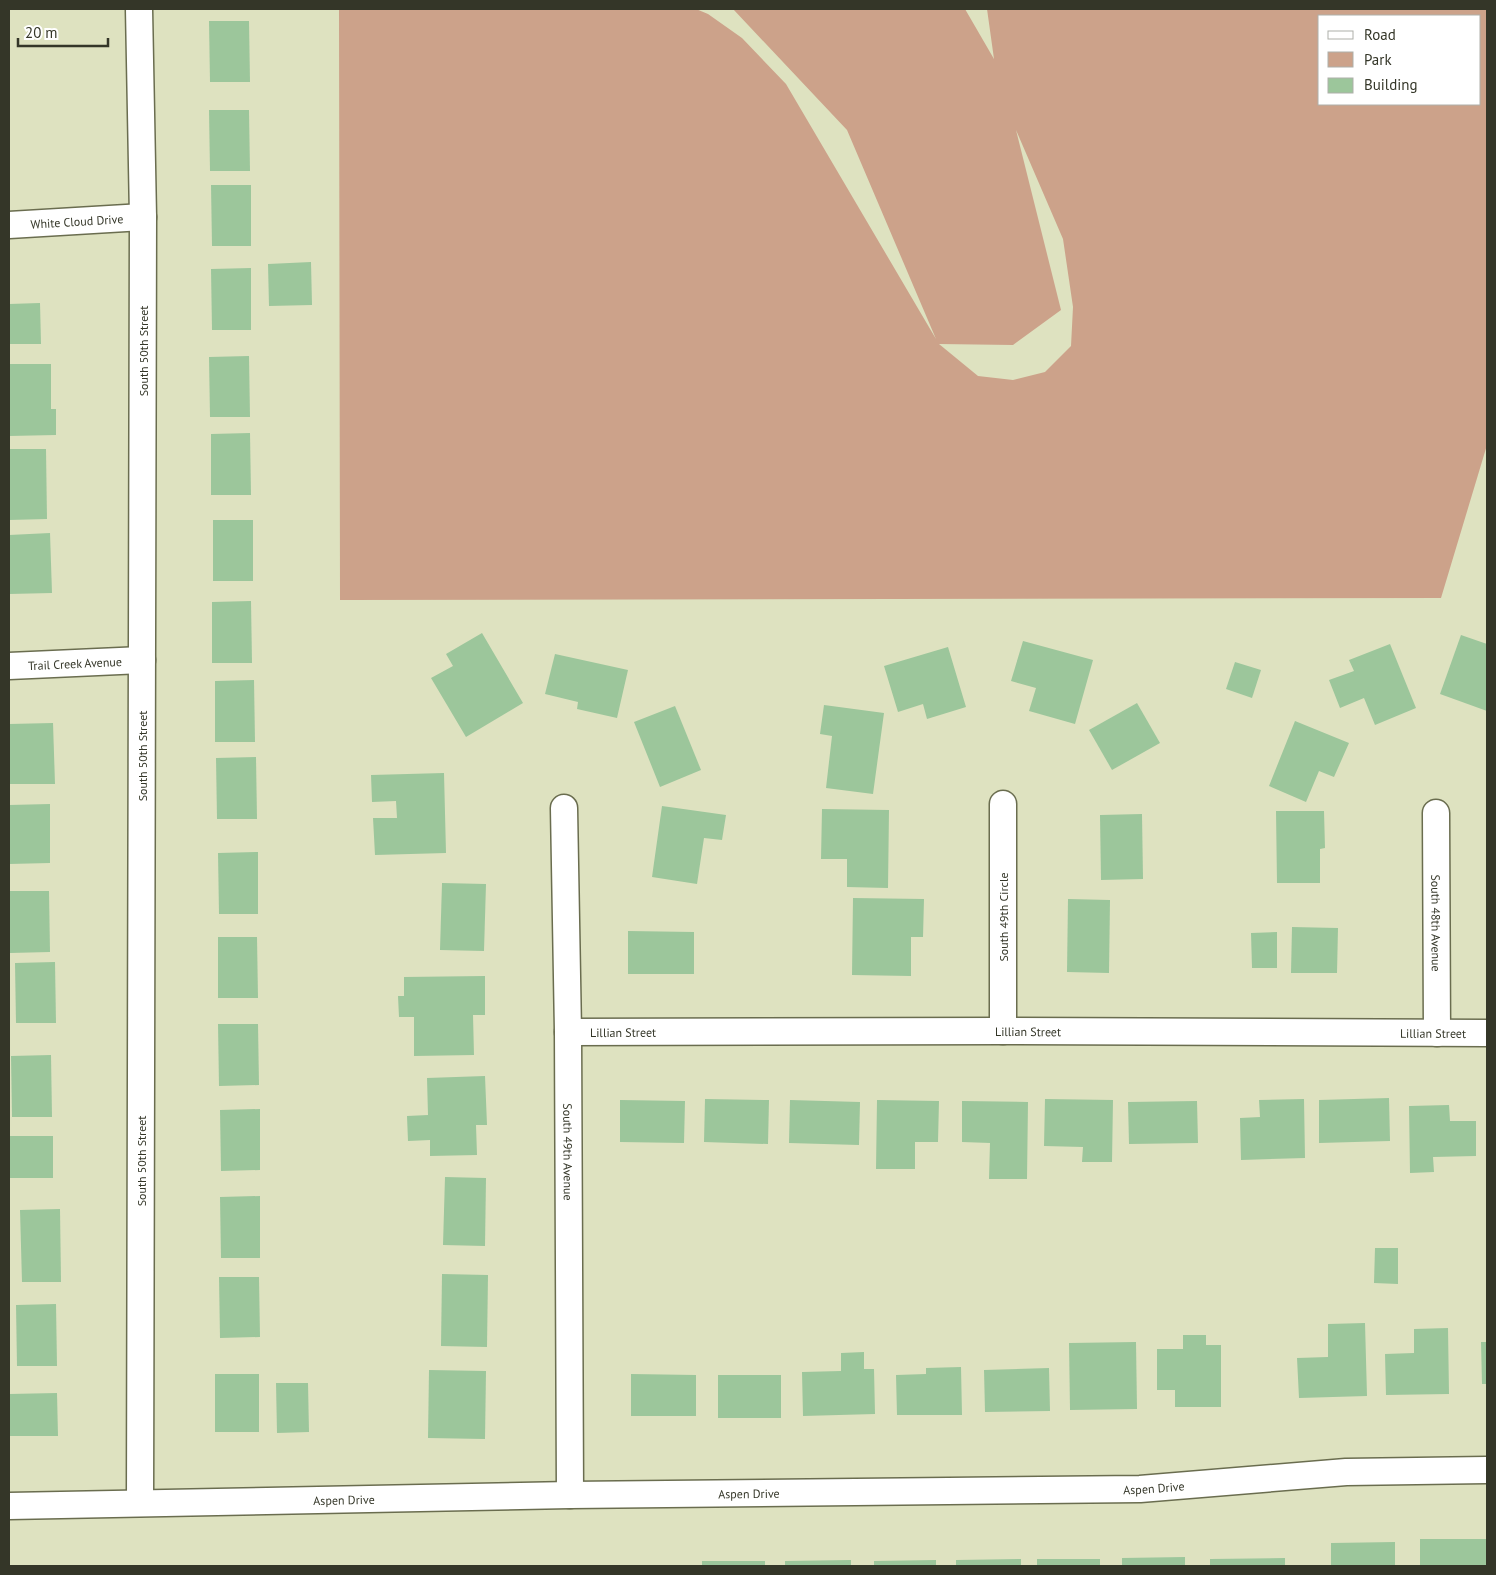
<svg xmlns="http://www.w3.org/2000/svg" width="1496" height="1575" font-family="'PT Sans',sans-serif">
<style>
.green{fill:#cca28a;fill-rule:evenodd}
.building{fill:#9cc69b}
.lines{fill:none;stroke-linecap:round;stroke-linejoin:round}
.minor-casing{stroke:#6a6d4f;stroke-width:29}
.minor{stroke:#fff;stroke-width:26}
.labels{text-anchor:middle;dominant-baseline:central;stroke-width:5;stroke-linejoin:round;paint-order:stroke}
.street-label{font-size:12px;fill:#343628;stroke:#fff}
</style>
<rect width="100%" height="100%" fill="#dee2c0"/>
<path class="green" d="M339 9H696L708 14 742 38 786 84 936 339 847 130 733 9H965L994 59 987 9H1487V445L1441 598 340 600ZM1480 16V104H1320V16ZM1016 130 1063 239 1073 307 1071 346 1045 372 1013 380 978 376 939 344 1013 345 1061 310Z"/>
<g class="building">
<path d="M209 21H249L250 82H210Z"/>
<path d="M209 110H249L250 171H210Z"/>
<path d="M211 185H251V246H212Z"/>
<path d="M311 262 312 305 269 306 268 264Z"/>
<path d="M251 268V330H212L211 269Z"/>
<path d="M40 303 41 344H9V304Z"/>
<path d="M249 356 250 417H210L209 357Z"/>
<path d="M9 364H51V409H56V435L9 436Z"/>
<path d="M250 433 251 495H211V434Z"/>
<path d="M9 449H46L47 519 9 520Z"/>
<rect x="213" y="520" width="40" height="61"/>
<path d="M50 533 52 593 9 594V535Z"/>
<path d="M251 601 252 663H212V602Z"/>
<path d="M482 633 523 703 466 737 431 678 453 666 446 654Z"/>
<path d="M1461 635 1487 644V711L1440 694Z"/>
<path d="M1023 641 1093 660 1075 724 1029 711 1036 688 1011 681Z"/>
<path d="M1390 644 1416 708 1375 725 1364 698 1340 708 1329 680 1354 671 1349 660Z"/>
<path d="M948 647 966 707 927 719 923 704 898 712 884 666Z"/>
<path d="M555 654 628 670 617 718 577 709 578 702 545 694Z"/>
<path d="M1235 662 1261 670 1252 698 1226 689Z"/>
<path d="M254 680 255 742H215V681Z"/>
<path d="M1137 703 1160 743 1112 770 1089 730Z"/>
<path d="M824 705 884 713 873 794 826 788 832 736 820 734Z"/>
<path d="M675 706 701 770 660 787 634 722Z"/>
<path d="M1295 721 1349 743 1334 777 1319 771 1306 802 1269 786Z"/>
<path d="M53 723 55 784H10L9 724Z"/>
<path d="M256 757 257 819H217L216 758Z"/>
<path d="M444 773 446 853 375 855 373 818H397L396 801 372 802 371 775Z"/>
<path d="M50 804V863L9 864V805Z"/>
<path d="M662 806 726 815 722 840 704 838 697 884 652 877Z"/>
<path d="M822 809 889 810 888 888 847 887V859H821Z"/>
<path d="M1276 811H1324L1325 848 1320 849V883H1277Z"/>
<path d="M1142 814 1143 879 1101 880 1100 815Z"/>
<path d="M258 852V914H219L218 853Z"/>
<path d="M442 883 486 884 484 951 440 950Z"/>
<path d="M9 891H49L50 952 10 953Z"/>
<path d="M853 898 924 899 923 937H911V976L852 975Z"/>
<path d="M1068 899 1110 900 1109 973 1067 972Z"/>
<path d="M1292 927 1338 928 1337 973H1291Z"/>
<path d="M628 931 694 932V974H628Z"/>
<path d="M1277 932V968H1252L1251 933Z"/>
<path d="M218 937H257L258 998H218Z"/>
<path d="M55 962 56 1023H16L15 963Z"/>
<path d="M485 976V1015H473L474 1055 414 1056V1017H399L398 996H404V977Z"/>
<path d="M218 1024H258L259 1085 219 1086Z"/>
<path d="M51 1055 52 1117H12L11 1056Z"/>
<path d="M485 1076 487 1125H476L477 1155 430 1156V1140L408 1141 407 1116 428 1115 427 1078Z"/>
<path d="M1389 1098 1390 1141 1319 1143V1100Z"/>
<path d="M705 1099 769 1100 768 1144 704 1142Z"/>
<path d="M1045 1099 1113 1100 1112 1162H1082L1083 1147 1044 1146Z"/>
<path d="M1304 1099 1305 1158 1241 1160 1240 1118 1260 1117 1259 1100Z"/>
<path d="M620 1100 685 1101 684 1143 620 1142Z"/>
<path d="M790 1100 860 1102 859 1145 789 1143Z"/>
<path d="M877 1100 939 1101 938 1142H915V1169H876Z"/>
<path d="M962 1101 1028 1102 1027 1179H989L990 1143 962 1142Z"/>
<path d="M1197 1101 1198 1143 1129 1144 1128 1102Z"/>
<path d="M1449 1105 1450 1121H1476V1156L1433 1157 1434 1172 1410 1173 1409 1106Z"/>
<path d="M260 1109V1170L221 1171 220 1110Z"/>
<rect x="9" y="1136" width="44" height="42"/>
<path d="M445 1177 486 1178 485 1246 443 1245Z"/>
<path d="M260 1196V1258H221L220 1197Z"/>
<path d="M60 1209 61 1282H22L20 1210Z"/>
<path d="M1375 1248H1398V1284L1374 1283Z"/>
<path d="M442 1274 488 1275 487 1347 441 1346Z"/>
<path d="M219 1277H259L260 1337 220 1338Z"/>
<path d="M56 1304 57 1366H17L16 1305Z"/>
<path d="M1365 1323 1367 1396 1299 1398 1297 1358 1328 1357V1324Z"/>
<path d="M1448 1328 1449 1394 1386 1395 1385 1354 1414 1353V1329Z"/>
<path d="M1183 1335H1206V1345H1221V1407H1175V1390H1157V1349H1183Z"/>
<path d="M1136 1342 1137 1409 1070 1410 1069 1343Z"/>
<path d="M1481 1342H1487V1384H1482Z"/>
<path d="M864 1352V1369H874L875 1414 803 1416 802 1372 841 1371V1353Z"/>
<path d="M961 1367 962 1415H897L896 1375 926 1374V1368Z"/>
<path d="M1049 1368 1050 1411 985 1412 984 1370Z"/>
<path d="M429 1370 486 1371 485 1439 428 1438Z"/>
<rect x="215" y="1374" width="44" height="58"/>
<path d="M631 1374 696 1375V1416H631Z"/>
<rect x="718" y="1375" width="63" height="43"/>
<path d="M276 1383H308L309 1432 277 1433Z"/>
<path d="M57 1393 58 1436H9V1394Z"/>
<rect x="1420" y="1539" width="67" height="27"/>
<path d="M1395 1542V1566H1331V1543Z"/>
<path d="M1185 1557V1566H1122V1558Z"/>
<path d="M1285 1558V1566H1210V1559Z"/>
<path d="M1021 1559V1566H956V1560Z"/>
<rect x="1037" y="1559" width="63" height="7"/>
<path d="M851 1560V1566H785V1561Z"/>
<path d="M936 1560V1566H874V1561Z"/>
<rect x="702" y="1561" width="63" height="5"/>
</g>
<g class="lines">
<defs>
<g id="minor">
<path d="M139 9 143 217 140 1503"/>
<path id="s1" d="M9 225 143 217"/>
<path id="s2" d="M9 666 142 660"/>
<path d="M1003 804V1031"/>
<path id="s3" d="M564 808 568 1032 570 1495"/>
<path id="s4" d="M1436 813 1437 1033"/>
<path id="s5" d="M568 1032 1003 1031 1487 1033"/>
<path id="s6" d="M9 1506 570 1495 1140 1489 1346 1472 1487 1470"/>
</g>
</defs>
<use href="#minor" class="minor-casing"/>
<use href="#minor" class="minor"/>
</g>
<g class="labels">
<g class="street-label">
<text stroke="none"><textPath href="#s1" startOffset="68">White Cloud Drive</textPath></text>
<text transform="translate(143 351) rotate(-90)">South 50th Street</text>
<text stroke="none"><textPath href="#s2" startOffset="66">Trail Creek Avenue</textPath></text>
<text transform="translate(142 756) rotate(-90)">South 50th Street</text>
<text transform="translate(1003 917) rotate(-90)">South 49th Circle</text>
<text stroke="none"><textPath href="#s4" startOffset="110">South 48th Avenue</textPath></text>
<text stroke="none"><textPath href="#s5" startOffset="460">Lillian Street</textPath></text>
<text stroke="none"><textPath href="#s5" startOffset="55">Lillian Street</textPath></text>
<text stroke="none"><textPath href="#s5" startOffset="865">Lillian Street</textPath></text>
<text stroke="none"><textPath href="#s3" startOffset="344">South 49th Avenue</textPath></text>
<text transform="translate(141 1161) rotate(-90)">South 50th Street</text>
<text stroke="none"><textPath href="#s6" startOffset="1145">Aspen Drive</textPath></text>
<text stroke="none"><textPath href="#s6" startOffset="740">Aspen Drive</textPath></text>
<text stroke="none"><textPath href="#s6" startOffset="335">Aspen Drive</textPath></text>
</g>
</g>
<rect width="1496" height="1575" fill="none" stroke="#343628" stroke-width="20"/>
<rect x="1318" y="15" width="162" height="90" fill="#ffffff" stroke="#aeafa9"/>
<rect x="1328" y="31" width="25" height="8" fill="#ffffff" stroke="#aeafa9"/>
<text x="1364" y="40" font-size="15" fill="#343628">Road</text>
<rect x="1328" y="52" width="25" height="15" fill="#cca28a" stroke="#aeafa9"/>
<text x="1364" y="65" font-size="15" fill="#343628">Park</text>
<rect x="1328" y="78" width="25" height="15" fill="#9cc69b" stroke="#aeafa9"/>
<text x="1364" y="90" font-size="15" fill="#343628">Building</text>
<path d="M18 38v8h90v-8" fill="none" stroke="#343628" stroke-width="2.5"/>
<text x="25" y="38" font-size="15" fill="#343628" stroke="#ffffff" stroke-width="4" paint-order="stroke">20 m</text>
</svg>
